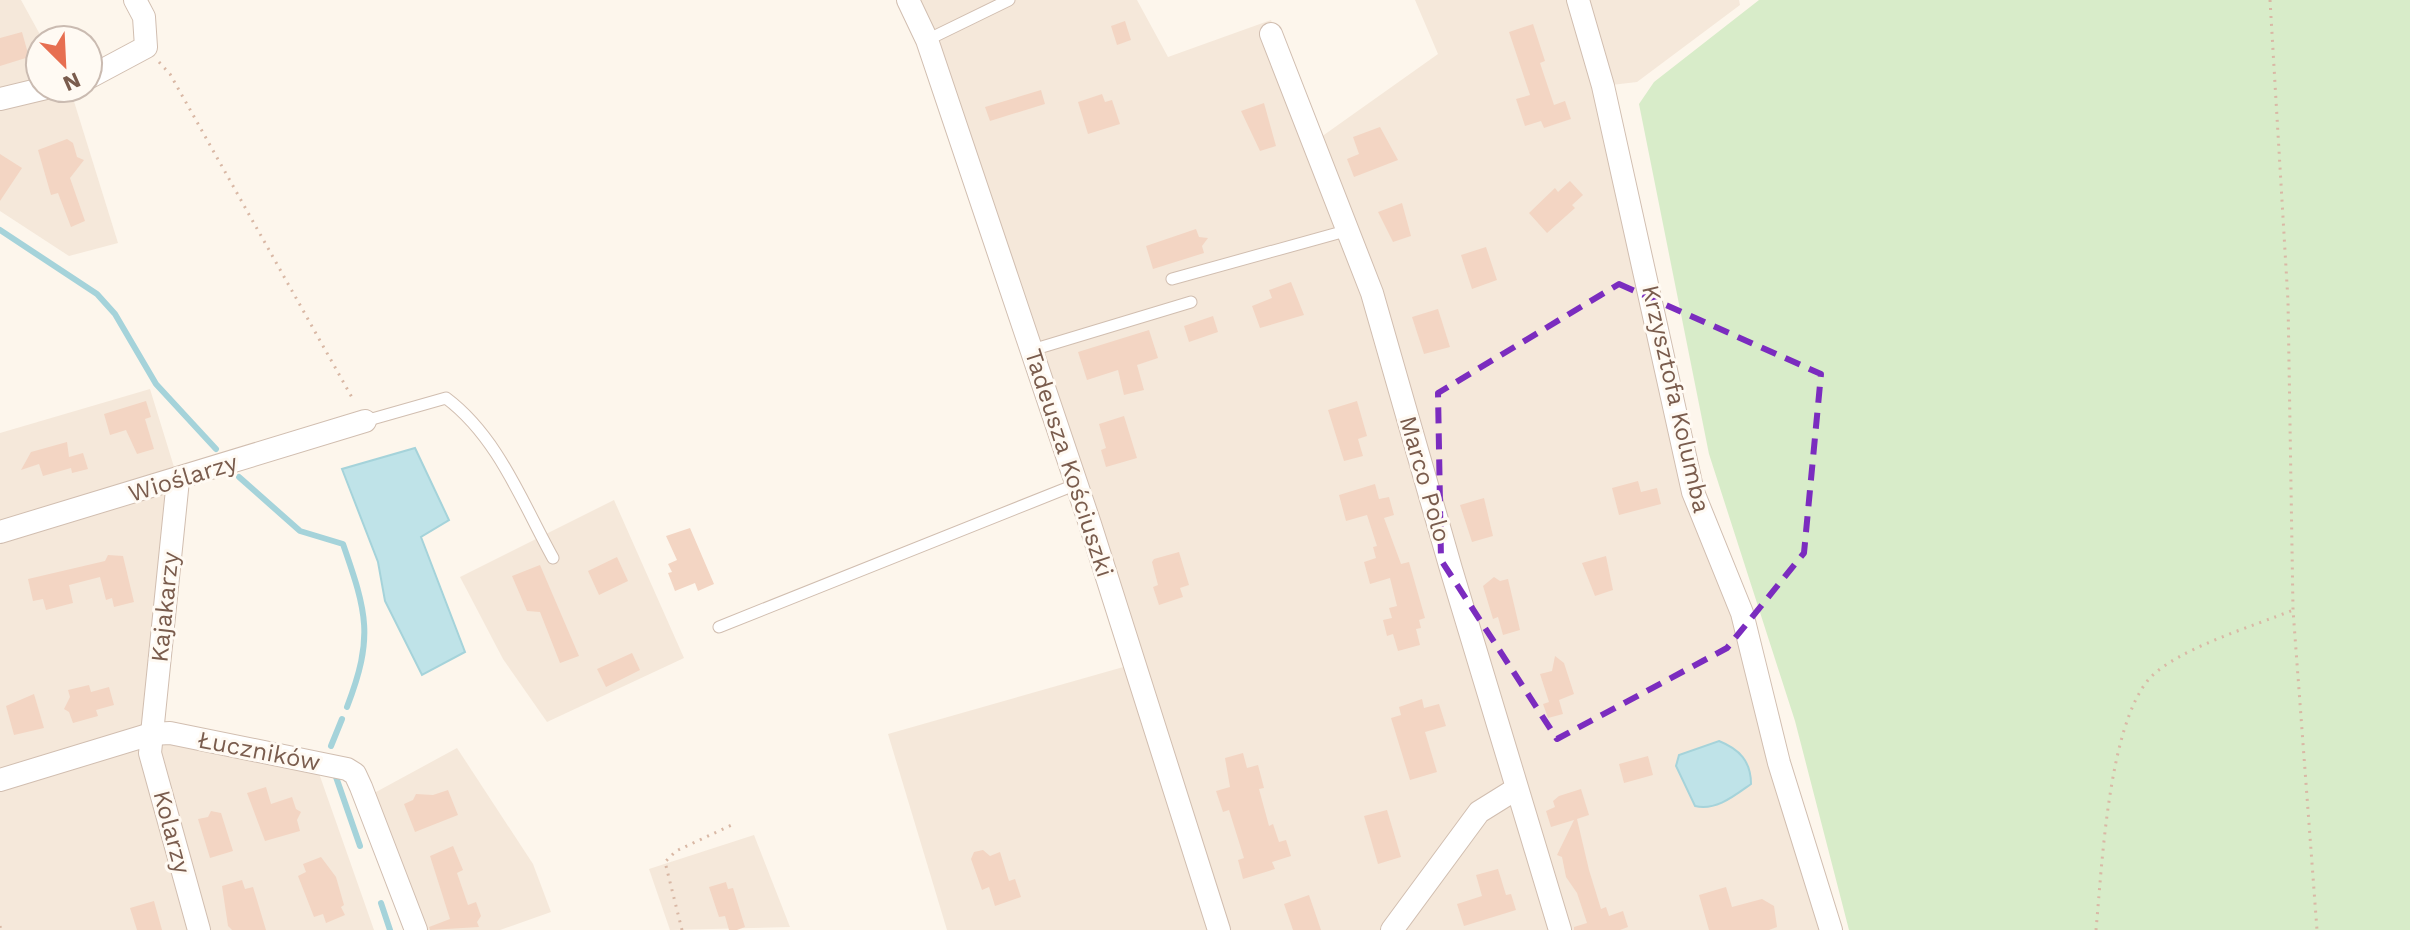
<svg xmlns="http://www.w3.org/2000/svg" width="2410" height="930" font-family="'Work Sans',sans-serif">
<style>
.residential{fill:#f5e8da}
.green{fill:#d8ecc9}
.water{fill:#bfe3e8;stroke:#a5d3da;stroke-width:2}
.lines{fill:none;stroke-linecap:round;stroke-linejoin:round}
.stream{stroke:#a5d3da;stroke-width:6}
.building{fill:#f3d5c3}
.service-casing{stroke:#d1beb0;stroke-width:13}
.minor-casing{stroke:#d1beb0;stroke-width:24}
.path{stroke:#d9b8a5;stroke-width:3;stroke-dasharray:2 6;stroke-linecap:butt}
.service{stroke:#fff;stroke-width:11}
.minor{stroke:#fff;stroke-width:22}
.marked{fill:none;stroke:#7b2cbf;stroke-width:6;stroke-dasharray:16 10;stroke-linejoin:round}
.labels{text-anchor:middle;dominant-baseline:central;stroke-width:6;stroke-linejoin:round;paint-order:stroke}
.street-label{font-size:24px;fill:#7a5c4d;stroke:#fffaf3}
</style>
<rect width="100%" height="100%" fill="#fdf6ec"/>
<g class="residential">
<path d="M0 0H21L43 40 40 88H69L72 95 118 243 69 256 0 211Z"/>
<path d="M908 0H1137L1168 57 1271 20 1314 142 1438 54 1415 0H1739L1740 5 1637 82 1603 86 1693 492 1830 930H1230L1133 630Z"/>
<path d="M150 389 178 480 151 734 315 762 374 930H0V433Z"/>
<path d="M614 500 684 658 547 722 503 659 460 577Z"/>
<path d="M1134 664 1219 930H947L888 734Z"/>
<path d="M457 748 533 864 551 912 500 930H416L365 798Z"/>
<path d="M754 835 790 927 670 930 649 869Z"/>
</g>
<path class="green" d="M1759 0H2410V930H1849L1795 721 1709 454 1639 104 1654 82Z"/>
<g class="water">
<path d="M415 448 449 520 421 537 465 652 422 675 385 601 378 562 342 469Z"/>
<path d="M1719 741C1739 749 1751 761 1751 784 1734 796 1716 811 1695 806L1676 766 1679 755Z"/>
</g>
<g class="lines">
<g class="stream">
<path d="M0 230 97 294 115 314 156 384 216 449"/>
<path d="M239 477 300 531 343 544C367 613 374 637 347 707"/>
<path d="M331 746 342 719"/>
<path d="M336 777 360 846"/>
<path d="M381 903 390 930"/>
</g>
</g>
<g class="building">
<path d="M1125 21 1131 40 1117 45 1111 26Z"/>
<path d="M1533 24 1545 61 1540 63 1554 105 1565 101 1571 119 1544 128 1541 121 1525 126 1516 99 1530 95 1509 32Z"/>
<path d="M22 32 29 57 0 66V38Z"/>
<path d="M1041 90 1045 104 990 121 985 107Z"/>
<path d="M1102 94 1105 102 1112 100 1120 124 1088 134 1078 102Z"/>
<path d="M1264 103 1276 146 1260 151 1241 111Z"/>
<path d="M1380 127 1398 160 1354 177 1347 159 1359 154 1353 137Z"/>
<path d="M67 139 73 143 77 157 84 160 70 178 85 221 71 227 58 193 51 195 38 150Z"/>
<path d="M0 154 22 168 0 201Z"/>
<path d="M1570 181 1583 195 1572 205 1575 208 1547 233 1529 213 1555 188 1558 192Z"/>
<path d="M1402 203 1411 236 1393 242 1378 212Z"/>
<path d="M1196 229 1199 237 1208 238 1202 246 1204 253 1153 269 1146 246Z"/>
<path d="M1486 247 1497 280 1472 289 1461 255Z"/>
<path d="M1291 282 1304 315 1260 328 1252 306 1272 298 1269 290Z"/>
<path d="M1438 309 1450 347 1424 354 1412 317Z"/>
<path d="M1213 316 1218 332 1189 342 1184 326Z"/>
<path d="M1149 330 1158 358 1137 365 1144 390 1124 395 1118 370 1087 380 1078 352Z"/>
<path d="M146 401 151 417 145 419 154 449 137 454 126 430 110 435 104 414Z"/>
<path d="M1357 401 1367 436 1358 439 1363 456 1344 461 1328 410Z"/>
<path d="M1124 416 1137 458 1106 467 1101 450 1106 448 1099 424Z"/>
<path d="M67 442 69 457 83 453 88 469 72 473 71 468 43 476 39 464 21 470 31 452Z"/>
<path d="M1638 481 1641 492 1657 488 1661 504 1619 515 1612 488Z"/>
<path d="M1375 484 1379 499 1389 497 1394 515 1384 518 1401 564 1409 562 1425 618 1419 620 1421 628 1416 629 1420 645 1398 651 1393 634 1387 636 1383 620 1392 618 1389 608 1397 606 1390 578 1370 584 1364 562 1376 558 1373 547 1377 546 1367 515 1346 521 1339 495Z"/>
<path d="M1484 498 1493 536 1472 542 1460 505Z"/>
<path d="M690 528 714 584 698 591 695 583 675 591 668 573 672 572 668 564 677 560 666 536Z"/>
<path d="M1179 552 1189 585 1180 588 1183 597 1159 605 1153 587 1158 585 1152 562 1154 559Z"/>
<path d="M108 555 123 556 134 602 114 607 112 598 106 600 100 577 69 585 73 603 46 610 43 599 33 601 28 579 105 561Z"/>
<path d="M1606 556 1613 590 1595 596 1582 563Z"/>
<path d="M617 557 628 581 599 595 588 571Z"/>
<path d="M540 565 579 656 560 663 540 612 527 611 512 576Z"/>
<path d="M1494 577 1500 581 1508 579 1520 630 1503 635 1498 617 1493 619 1483 586Z"/>
<path d="M632 653 640 670 606 687 597 669Z"/>
<path d="M1555 656 1564 663 1574 694 1559 700 1563 714 1548 718 1543 704 1549 702 1540 674 1552 671Z"/>
<path d="M89 685 91 692 109 687 114 705 96 710 98 716 73 723 69 712 64 709 70 697 68 690Z"/>
<path d="M34 694 44 728 14 735 6 706Z"/>
<path d="M1422 699 1424 708 1439 704 1446 726 1425 732 1437 772 1410 780 1391 718 1401 715 1399 707Z"/>
<path d="M1243 753 1247 768 1258 765 1264 788 1259 789 1269 826 1273 824 1279 842 1286 840 1291 856 1272 862 1275 869 1243 879 1238 860 1244 858 1229 810 1223 812 1216 791 1230 787 1225 758Z"/>
<path d="M1648 756 1653 775 1624 783 1619 764Z"/>
<path d="M266 787 271 804 292 797 296 809 301 812 297 820 300 831 265 841 247 793Z"/>
<path d="M1581 789 1589 815 1577 819 1589 870 1601 909 1606 907 1609 916 1623 911 1628 927 1620 930H1574V927L1587 923 1577 893 1566 877 1562 857 1557 855 1574 820 1551 827 1546 811 1555 807 1553 801 1559 796Z"/>
<path d="M448 790 458 815 415 832 404 804 413 800 416 794 433 795Z"/>
<path d="M1387 810 1401 857 1378 864 1364 816Z"/>
<path d="M211 811 221 813 233 851 210 858 198 819 208 817Z"/>
<path d="M453 846 463 870 457 873 468 905 476 902 481 916 477 922 479 927 430 930 429 927 450 919 430 856Z"/>
<path d="M983 850 990 856 1000 852 1009 881 1015 879 1021 897 995 906 989 887 982 890 971 859 974 852Z"/>
<path d="M321 857 336 877 344 905 341 907 345 915 326 923 323 914 314 917 298 876 306 872 303 864Z"/>
<path d="M1498 869 1506 895 1511 894 1516 910 1464 926 1457 904 1482 896 1476 875Z"/>
<path d="M242 880 245 889 253 887 266 930H232L228 926 222 886Z"/>
<path d="M726 882 728 889 733 888 745 927 737 930H729L725 916 719 917 709 887Z"/>
<path d="M1726 887 1732 907 1762 899 1774 906 1777 927 1769 930H1709L1699 895Z"/>
<path d="M1309 895 1321 930H1293L1284 904Z"/>
<path d="M154 901 162 930H137L130 908Z"/>
</g>
<g class="lines">
<defs>
<g id="service">
<path d="M927 40 1009 0"/>
<path d="M1172 279 1349 230"/>
<path d="M1032 350 1191 302"/>
<path d="M365 421 446 398C498 437 522 502 553 558"/>
<path d="M719 627 1077 484"/>
</g>
<g id="minor">
<path d="M908 0 927 40 1090 524 1219 930"/>
<path d="M1578 0 1603 86 1693 492 1742 613 1779 763 1831 930"/>
<path d="M1271 34 1372 293 1451 569 1560 930"/>
<path d="M88 78 146 47 144 17 135 0"/>
<path d="M0 99 46 88"/>
<path d="M178 480 150 753 199 930"/>
<path d="M0 532 365 421"/>
<path d="M0 780 151 734 170 733 347 769 355 774 361 787 416 930"/>
<path d="M1392 930 1479 812 1516 789"/>
</g>
</defs>
<use href="#service" class="service-casing"/>
<use href="#minor" class="minor-casing"/>
<g class="path">
<path d="M2270 0 2288 301 2293 610 2317 930"/>
<path d="M159 62 170 74 354 401"/>
<path d="M0 926 1 930"/>
<path d="M682 930 665 862 676 851 736 823"/>
<path d="M2096 930C2102 867 2108 727 2149 679 2176 649 2254 626 2293 610"/>
</g>
<use href="#service" class="service"/>
<use href="#minor" class="minor"/>
</g>
<path class="marked" d="M1619 284 1821 374 1804 553 1727 648 1557 739 1441 560 1438 393Z"/>
<g class="labels">
<g class="street-label">
<text transform="translate(1676 399) rotate(77)">Krzysztofa Kolumba</text>
<text transform="translate(1069 463) rotate(72)">Tadeusza Kościuszki</text>
<text transform="translate(183 478) rotate(-17)">Wioślarzy</text>
<text transform="translate(1425 479) rotate(74)">Marco Polo</text>
<text transform="translate(165 607) rotate(-84)">Kajakarzy</text>
<text transform="translate(259 751) rotate(11)">Łuczników</text>
<text transform="translate(172 832) rotate(75)">Kolarzy</text>
</g>
</g>
<g transform="translate(64 64) rotate(156)"><circle r="38" fill="#fffaf3" stroke="#cabbb1" stroke-width="2"/>
<path d="M0-6L14 30L0 20L-14 30Z" fill="#e76f51"/>
<text y="-12" font-size="22" font-weight="bold" text-anchor="middle" fill="#7a5c4d">N</text>
</g>
</svg>
